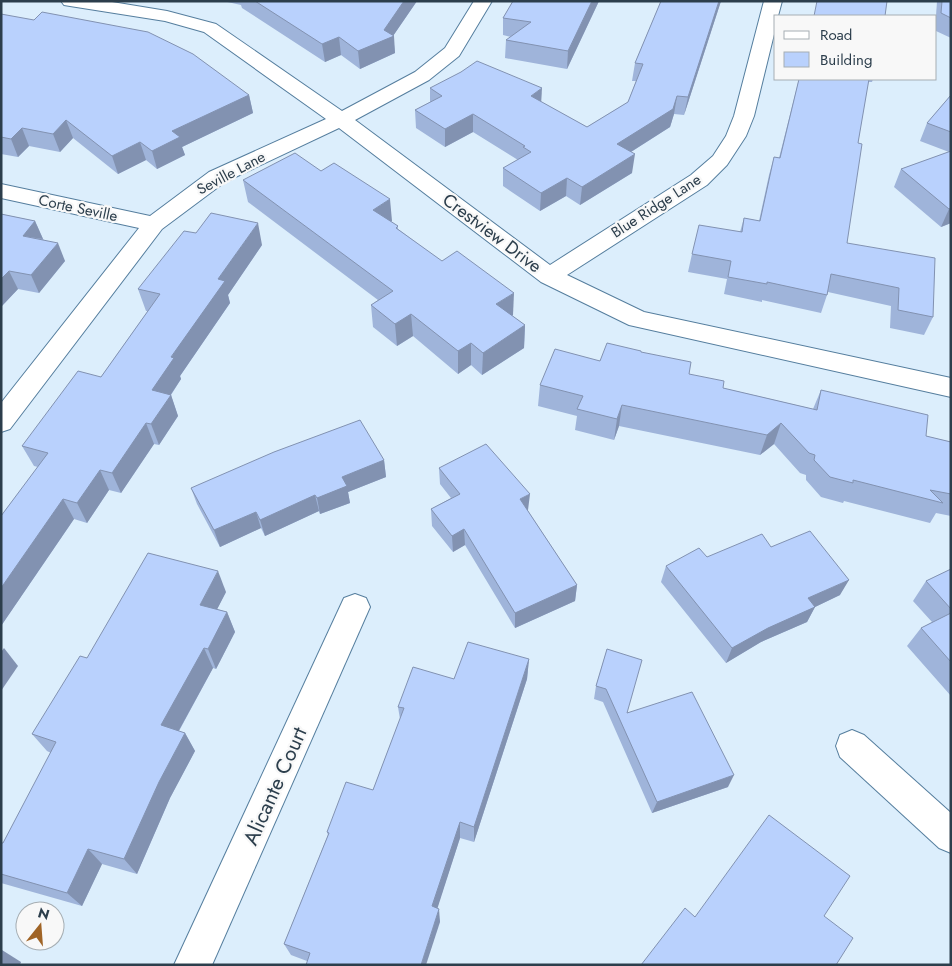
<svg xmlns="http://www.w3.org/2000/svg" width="952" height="966" font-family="Jost,sans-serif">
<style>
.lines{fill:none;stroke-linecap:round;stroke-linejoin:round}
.street-casing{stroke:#557e9e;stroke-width:2}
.street{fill:#fff;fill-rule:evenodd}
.wall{fill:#9fb4da}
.shaded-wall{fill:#8292b1}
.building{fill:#b9d1fd;stroke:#8292b1}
.labels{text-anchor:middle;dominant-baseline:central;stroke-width:4.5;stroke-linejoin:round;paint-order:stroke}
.far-street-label{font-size:15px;fill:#2c3e4c;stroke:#f8f8f8}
.street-label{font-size:18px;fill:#2c3e4c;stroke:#f8f8f8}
.near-street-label{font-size:21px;fill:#2c3e4c;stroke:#f8f8f8}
</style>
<rect width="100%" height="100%" fill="#dceefc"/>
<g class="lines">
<defs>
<g id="street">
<path d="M61 1H106L167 11 216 24 342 111 415 72 445 48 474 1H492L459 56 429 80 355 120 550 265 691 175 713 156 726 136 734 116 764 1H782L778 16H776V26L754 116 746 136 727 165 707 185 567 275 644 312 951 378V397L629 325 541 282 339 128 225 182 162 229 10 429 1 432V403L139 228 1 198V184L150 216 209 172 326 119 204 32 165 21 70 6 64 5Z"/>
<path d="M355 594 366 598 370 607 212 965H174L344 598Z"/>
<path d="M852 730 864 735 951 813V853L939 848 840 757 836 746 840 735Z"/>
</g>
</defs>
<use href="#street" class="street-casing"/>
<use href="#street" class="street"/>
</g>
<g class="wall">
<path d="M223 1H417L393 36 395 53 360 69 341 55 325 62 242 8 241 5Z"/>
<path d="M513 1H599L567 69 505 58 506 40 511 37 503 35V18Z"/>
<path d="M661 1H721L684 115 674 114 670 127 631 152 632 173 580 205 566 196 540 211 503 186V168L518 160 473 132 445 147 416 128 415 110 430 102V88L541 102 587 127 628 102 636 81H632L635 63Z"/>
<path d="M937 1H951V38L936 31V16Z"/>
<path d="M1 14 249 95 253 113 182 147 185 155 157 169 146 160 118 174 73 138 60 152 29 146 18 157 1 154Z"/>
<path d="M799 79H873L872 82H868L858 143 847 243 933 317 924 335 890 328 891 306 828 292 821 313 762 300V302L724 294 727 279 688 272 692 254 740 232 744 218 759 221 769 175 774 157 779 158Z"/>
<path d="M951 95V223L941 227 894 187 901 169 949 152 920 141 927 123Z"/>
<path d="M243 180 392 221 391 222 398 226V229L513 315 512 316 525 325 524 348 482 375 471 365 458 374 413 336 397 346 373 327 371 305 378 300 248 202Z"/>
<path d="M1 214 35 221 43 239 65 261 39 293 18 289 1 307Z"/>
<path d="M262 245 228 295 230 303 180 376 181 379 171 395 178 416 159 445 154 444 121 493 109 490 87 523 74 519 1 626V516L38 467 34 466 22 446 101 377 148 311H146L138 289Z"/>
<path d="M641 353 689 374 723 388 813 409 821 390 926 436 951 442V516L936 513 930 523 844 501 843 503 821 497 806 480V475L800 473 774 444 760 455 619 426 614 440 575 430 577 416 538 406 540 385 600 361Z"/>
<path d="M384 460 386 477 348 492 350 503 320 514 319 511 265 536 261 528 220 547 197 504 191 488Z"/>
<path d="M439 468 528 510V511L577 585 575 601 515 628 465 545 453 552 432 526 431 509 451 498 440 484Z"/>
<path d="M707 557 840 595 815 607 807 622 761 642 726 663 661 582 666 566Z"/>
<path d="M951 569V696L907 646 921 628 932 622 913 601 926 581Z"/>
<path d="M226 592 217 609 227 612 235 632 216 669 213 668 179 731 185 733 195 751 170 798 137 874 102 864 82 906 1 883V843H3L51 753 47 751 32 734 87 658Z"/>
<path d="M607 649 627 713 728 787 652 813 603 702 594 699 596 686Z"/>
<path d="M529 659 527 679 474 842 460 838 437 908 440 922 307 961 291 955 284 944 328 835 327 832 373 790 400 719 398 707 454 679Z"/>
</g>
<g class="shaded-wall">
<path d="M404 1H417L393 36H394L395 53 360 69 358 51 384 30Z"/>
<path d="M592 1H599L567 69 568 51Z"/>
<path d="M719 1H721L684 115 688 97Z"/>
<path d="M339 37 341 55 325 62 322 44Z"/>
<path d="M542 88 541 106 531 96Z"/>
<path d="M249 95 253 113 182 147 185 155 157 169 152 151 172 131Z"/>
<path d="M677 96 674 114 670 127 615 162 617 144Z"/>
<path d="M473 114V132L445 147V129Z"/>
<path d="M66 120 73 138 60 152 53 134Z"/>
<path d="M22 128 29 146 18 157 11 139Z"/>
<path d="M140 142 146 160 118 174 112 156Z"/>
<path d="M635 154 632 173 580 205 582 187Z"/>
<path d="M567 178 566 196 540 211 541 193Z"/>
<path d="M390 199 392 221 375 232 373 210Z"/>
<path d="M951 208V223L941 227 949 209Z"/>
<path d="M35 221 43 239 23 236Z"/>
<path d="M258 223 262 245 228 295 230 303 180 376 181 379 160 411 152 390 218 279Z"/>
<path d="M58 243 65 261 39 293 31 275Z"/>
<path d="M9 271 18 289 1 307V279Z"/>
<path d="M514 293 513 315 496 326V304Z"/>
<path d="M411 314 413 336 397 346 395 324Z"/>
<path d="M525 325 524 348 482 375 483 353Z"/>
<path d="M471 343V365L458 374V351Z"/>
<path d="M171 395 178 416 159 445 151 424Z"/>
<path d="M622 405 619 426 614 440 617 419Z"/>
<path d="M146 423 154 444 121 493 112 473Z"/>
<path d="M781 423 774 444 760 455 767 435Z"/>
<path d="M384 460 386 477 348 492 350 503 320 514 317 498 342 477Z"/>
<path d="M100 470 109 490 87 523 77 503Z"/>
<path d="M530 494 528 510 519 516 520 499Z"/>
<path d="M315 495 319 511 265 536 260 520Z"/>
<path d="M63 499 74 519 1 626V588Z"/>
<path d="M256 512 261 528 220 547 214 530Z"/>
<path d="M464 529 465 545 453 552 452 536Z"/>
<path d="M218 571 226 592 209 625 200 605Z"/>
<path d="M849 580 840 595 815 607 807 622 761 642 726 663 732 648 808 598Z"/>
<path d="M577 585 575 601 515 628V613Z"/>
<path d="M227 612 235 632 216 669 208 649Z"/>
<path d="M4 648 18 666 1 691V652Z"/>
<path d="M204 648 213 668 172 743 161 725Z"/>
<path d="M529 659 527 679 474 842V827Z"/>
<path d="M185 733 195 751 170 798 137 874 124 859 159 782Z"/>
<path d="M734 775 728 787 652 813 657 802Z"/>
<path d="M460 822V838L434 919 432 906Z"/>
<path d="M88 849 102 864 82 906 67 893Z"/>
<path d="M439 909 440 922 426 965H421Z"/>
<path d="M1 950H2L21 962 20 965H1Z"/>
</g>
<g class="building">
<path d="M255 1H404L384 30 394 36 358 51 339 37 322 44Z"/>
<path d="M513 1H592L568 51 506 40 531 22 503 18Z"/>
<path d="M661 1H719L688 97 677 96 673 109 617 144 635 154 582 187 567 178 541 193 503 168 531 152 523 147 525 146 473 114 445 129 415 110 442 96 430 88 461 72 477 61 542 88 531 96 587 127 628 102 643 64 635 63Z"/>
<path d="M817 1H887L885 16H814Z"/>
<path d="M942 1H951V18L941 13Z"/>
<path d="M42 12 148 32 193 54 249 95 172 131 180 137 152 151 140 142 112 156 66 120 53 134 22 128 11 139 1 137V14L34 20Z"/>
<path d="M799 79H869L858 143 862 144 847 243 935 258 933 317 898 310 899 288 831 274 827 295 767 282V284L728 277 731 261 692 254 699 225 742 232 744 218 760 221 774 157 780 158Z"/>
<path d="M951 95V132L927 123Z"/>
<path d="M951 151V208L949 209 901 169Z"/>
<path d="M295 153 321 171 334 163 390 199 373 210 398 226 396 228 442 261 457 251 514 293 496 304 525 325 483 353 471 343 458 351 411 314 395 324 371 305 393 291 243 180Z"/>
<path d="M211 213 258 223 218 279 225 281 171 357 174 358 152 390 171 395 151 424 146 423 112 473 100 470 77 503 63 499 1 588V516L48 453 22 446 78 371 101 377 160 294 138 289 184 231 196 233Z"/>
<path d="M1 214 35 221 23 236 58 243 31 275 9 271 1 279Z"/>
<path d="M607 343 641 351V352L691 362 689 374 724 381 723 388 817 410 821 390 928 415 926 436 951 442V494L930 490 943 503 853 480V483L830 477 814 460 815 455 809 453 781 423 767 435 622 405 617 419 577 409 583 396 540 385 555 349 600 361Z"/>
<path d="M360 420 384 460 342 477 347 486 317 498 315 495 260 520 256 512 214 530 191 488 274 452Z"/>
<path d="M486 444 530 494 520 499 577 585 515 613 464 529 452 536 431 509 460 494 439 468Z"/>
<path d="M810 531 849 580 808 598 815 607 768 628 732 648 666 566 699 548 707 557 762 534 771 547Z"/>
<path d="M148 553 218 571 200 605 227 612 208 649 204 648 161 725 185 733 159 782 124 859 88 849 67 893 1 874V843H3L56 742 32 734 80 656 87 658Z"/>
<path d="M951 569V609L926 581Z"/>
<path d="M951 613V662L921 628Z"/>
<path d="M468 642 529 659 474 827 460 822 432 906 439 909 421 965H306L310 953 284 944 329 833 327 832 346 782 373 790 404 708 398 707 413 667 454 679Z"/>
<path d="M607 649 642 660 627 713 692 692 734 775 657 802 606 689 596 686Z"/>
<path d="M769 815 850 876 824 916 853 938 836 965H641L685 908 695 917Z"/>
</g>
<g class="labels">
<g class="far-street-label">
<text transform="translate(231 173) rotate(-28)">Seville Lane</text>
<text transform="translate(656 206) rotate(-33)">Blue Ridge Lane</text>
<text transform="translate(78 208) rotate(12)">Corte Seville</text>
</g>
<g class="street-label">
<text transform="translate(492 233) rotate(37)">Crestview Drive</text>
</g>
<g class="near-street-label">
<text transform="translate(275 786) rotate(-66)">Alicante Court</text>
</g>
</g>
<rect width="952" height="966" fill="none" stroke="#2c3e4c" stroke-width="5"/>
<rect x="774" y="15" width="162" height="65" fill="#f8f8f8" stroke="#a6aeb3"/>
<rect x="784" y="31" width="25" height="8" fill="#ffffff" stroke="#a6aeb3"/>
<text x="820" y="40" font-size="15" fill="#2c3e4c">Road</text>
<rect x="784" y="52" width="25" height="15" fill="#b9d1fd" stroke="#a6aeb3"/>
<text x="820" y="65" font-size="15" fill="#2c3e4c">Building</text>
<g transform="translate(40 926) rotate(17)"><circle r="24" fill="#f8f8f8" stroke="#a6aeb3"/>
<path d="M0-4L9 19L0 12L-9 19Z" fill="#a06426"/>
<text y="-8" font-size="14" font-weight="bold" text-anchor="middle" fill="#2c3e4c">N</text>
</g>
</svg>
